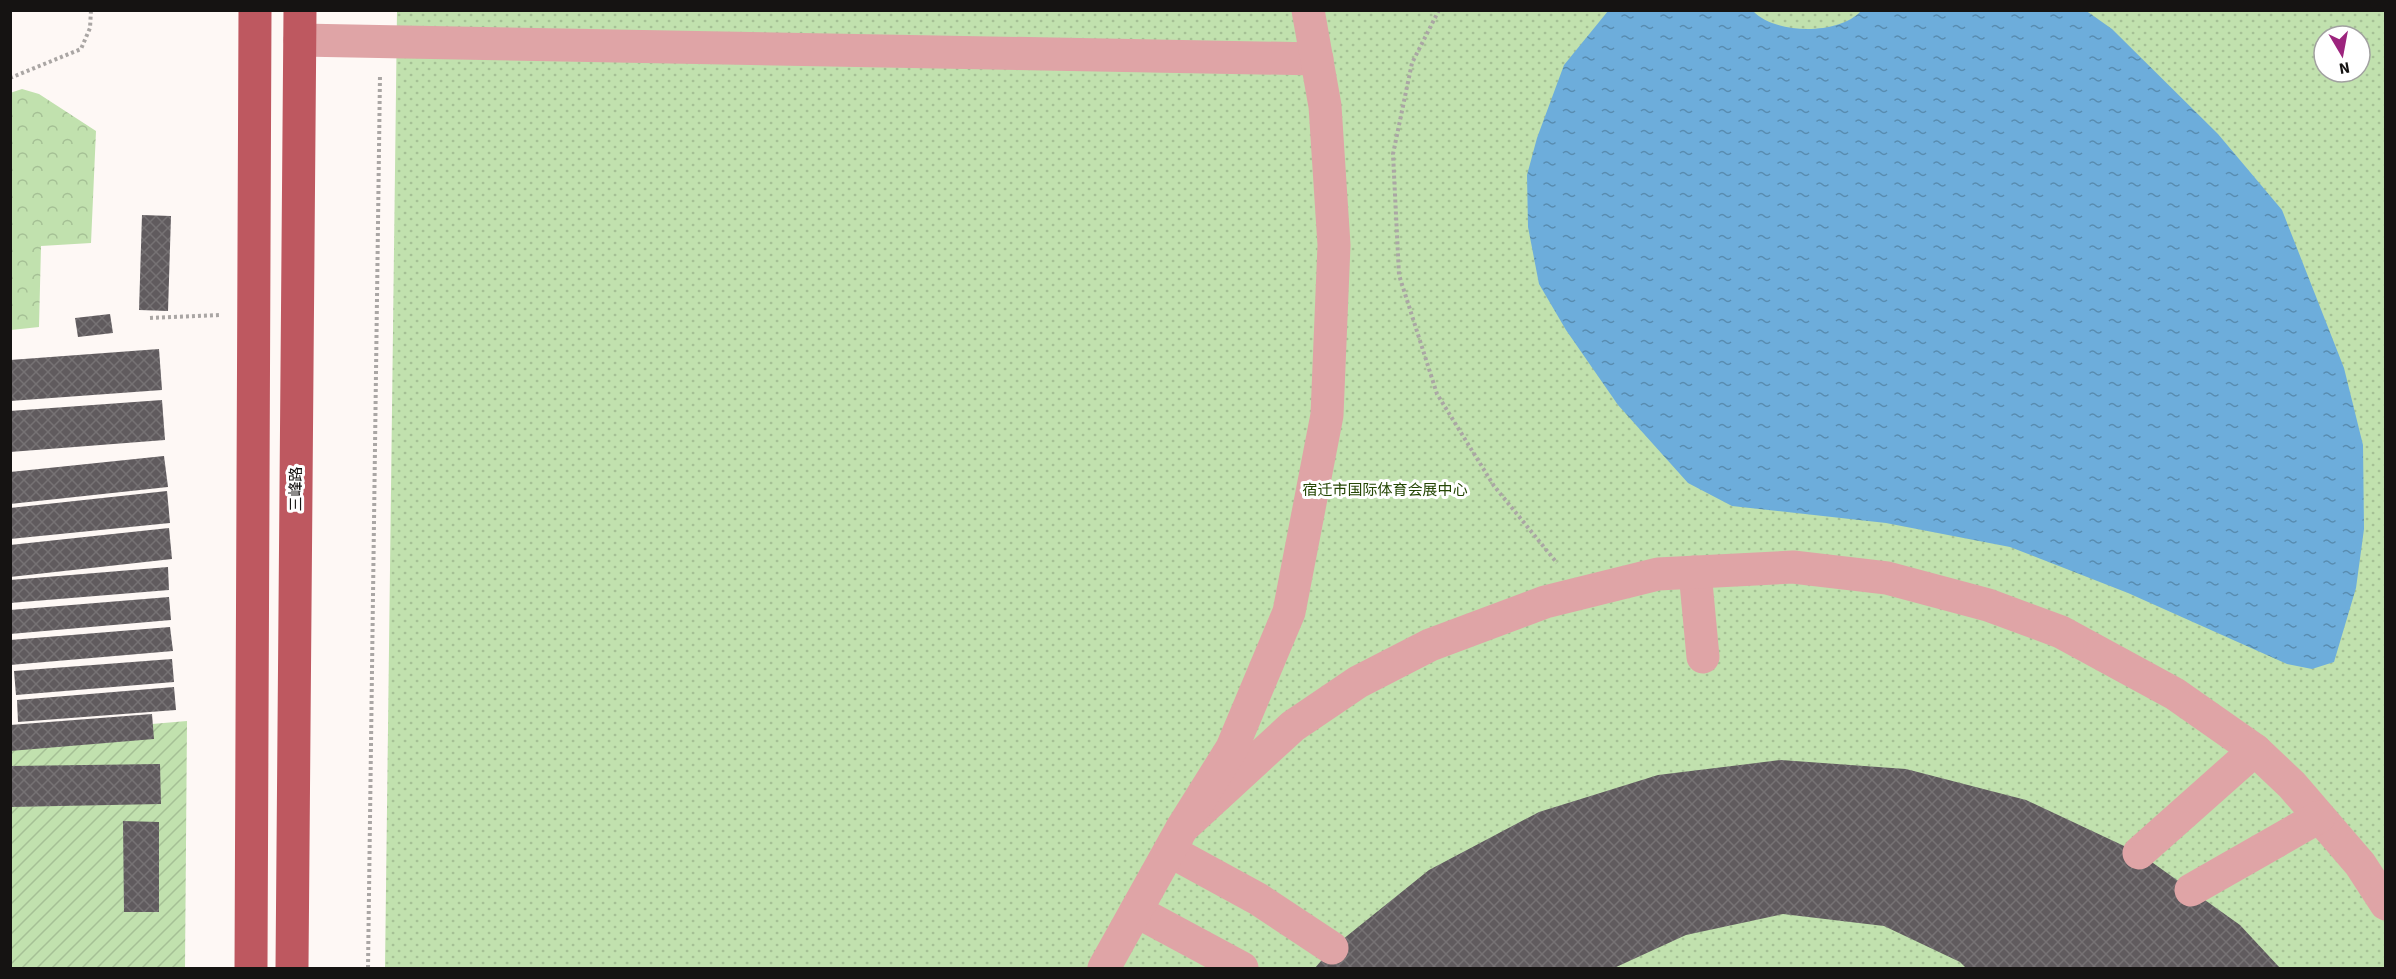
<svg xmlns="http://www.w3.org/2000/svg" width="2396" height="979" font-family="'Source Sans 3','Noto Sans SC',sans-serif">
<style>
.forest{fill:url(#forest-crowns)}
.park{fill:url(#park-dots);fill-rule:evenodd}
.garden{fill:url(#garden-furrows)}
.water{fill:url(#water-ripples)}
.building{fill:url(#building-cross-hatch)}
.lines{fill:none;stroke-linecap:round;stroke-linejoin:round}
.path{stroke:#aaa6a4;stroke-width:4;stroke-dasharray:3 3;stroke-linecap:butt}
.minor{stroke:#dfa4a6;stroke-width:33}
.major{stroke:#be5860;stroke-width:33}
.labels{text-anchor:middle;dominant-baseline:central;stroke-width:6;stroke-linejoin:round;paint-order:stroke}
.street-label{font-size:15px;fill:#151312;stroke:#fff}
.park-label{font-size:15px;fill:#244603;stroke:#fff}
</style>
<defs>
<pattern id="forest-crowns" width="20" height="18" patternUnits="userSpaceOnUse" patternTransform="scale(1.5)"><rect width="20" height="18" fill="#c1e1ae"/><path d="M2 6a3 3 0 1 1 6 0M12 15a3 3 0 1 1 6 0" fill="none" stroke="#a5c095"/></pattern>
<pattern id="park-dots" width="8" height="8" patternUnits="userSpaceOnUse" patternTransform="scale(1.5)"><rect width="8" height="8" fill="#c1e1ae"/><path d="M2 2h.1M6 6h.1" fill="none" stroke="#a5c095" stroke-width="1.8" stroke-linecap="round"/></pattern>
<pattern id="garden-furrows" width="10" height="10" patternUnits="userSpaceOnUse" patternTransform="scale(1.5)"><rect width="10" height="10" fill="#c1e1ae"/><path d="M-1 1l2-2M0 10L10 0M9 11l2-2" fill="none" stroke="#a5c095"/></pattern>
<pattern id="water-ripples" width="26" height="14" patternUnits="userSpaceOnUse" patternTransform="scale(1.5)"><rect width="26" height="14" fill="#6daddb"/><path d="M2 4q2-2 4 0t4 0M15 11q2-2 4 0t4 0" fill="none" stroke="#588cb0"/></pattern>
<pattern id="building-cross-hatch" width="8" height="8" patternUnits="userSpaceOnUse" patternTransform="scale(1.5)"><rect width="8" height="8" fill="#605b5e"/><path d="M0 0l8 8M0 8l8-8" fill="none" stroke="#767274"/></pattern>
</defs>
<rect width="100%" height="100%" fill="#fef8f5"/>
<path class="forest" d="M22 89 39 94 96 131 91 243 41 246 39 327 11 330 10 93Z"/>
<path class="park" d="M397 11H2385V968H385ZM2324 36H2360V72H2324Z"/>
<path class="garden" d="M187 721 185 968H11V736Z"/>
<path class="water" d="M1608 11H1753C1776 35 1839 35 1861 11L2085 10 2112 29 2218 134 2282 210 2344 368 2363 445 2364 529 2356 588 2334 662 2312 669 2287 664 2128 593 2010 547 1886 523 1732 506 1688 483 1618 405 1566 330 1539 284 1528 227 1527 175 1537 138 1564 65Z"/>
<g class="building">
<path d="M142 215 171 216 168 311 139 310Z"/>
<path d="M110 314 113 333 78 337 75 318Z"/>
<path d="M159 349 162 390 10 401V360Z"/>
<path d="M162 400 165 440 10 452V411Z"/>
<path d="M164 456 168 487 10 504V472Z"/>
<path d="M167 491 170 523 10 539V508Z"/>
<path d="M169 528 172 559 10 577V545Z"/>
<path d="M168 567 169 590 10 603V580Z"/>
<path d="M169 597 171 620 10 634V610Z"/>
<path d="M170 627 173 651 10 665V640Z"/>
<path d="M172 659 174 682 16 695 14 671Z"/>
<path d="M174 687 176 710 18 722 17 700Z"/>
<path d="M152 714 154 739 10 751V725Z"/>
<path d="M1781 760 1906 769 2026 800 2139 853 2240 925 2280 968H1966L1960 962 1884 926 1783 914 1686 935 1614 968H1315L1332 948 1429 870 1539 812 1658 775Z"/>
<path d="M160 764 161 804 10 807V766Z"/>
<path d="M123 821 159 822V912H124Z"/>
</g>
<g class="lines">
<g class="path">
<path d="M1439 10 1412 63 1393 154 1399 275 1437 394 1494 486 1557 563"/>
<path d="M10 78 81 49 90 28 91 10"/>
<path d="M150 318 219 315"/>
<path d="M368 968 380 75"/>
</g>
<g class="minor">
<path d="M300 40 1317 59"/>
<path d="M1695 572 1703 657"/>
<path d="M1182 828 1293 726 1358 682 1430 645 1545 602 1658 574 1793 567 1887 578 1988 605 2061 632 2175 694 2255 750 2292 785 2360 864 2386 904"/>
<path d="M1170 851 1258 899 1332 948"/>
<path d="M2139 853 2255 750"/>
<path d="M2191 890 2319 817"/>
<path d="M1136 911 1242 968"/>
<path d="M1104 968 1182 828 1232 748 1289 612 1327 415 1334 245 1325 106 1308 10"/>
</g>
<g class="major">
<path d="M251 968 255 10"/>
<path d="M292 968 300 10"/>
</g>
</g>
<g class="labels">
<g class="street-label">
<text transform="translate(296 489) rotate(-90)">三峰路</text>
</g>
<g class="park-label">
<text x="1385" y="490">宿迁市国际体育会展中心</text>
</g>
</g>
<rect width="2396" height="979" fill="none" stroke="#151312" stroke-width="24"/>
<g transform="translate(2342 54) rotate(170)"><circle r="28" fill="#ffffff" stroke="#a1a1a0" stroke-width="1.5"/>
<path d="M0-4.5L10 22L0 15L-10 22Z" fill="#9c247d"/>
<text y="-9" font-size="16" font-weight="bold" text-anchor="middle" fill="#151312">N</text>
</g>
</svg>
